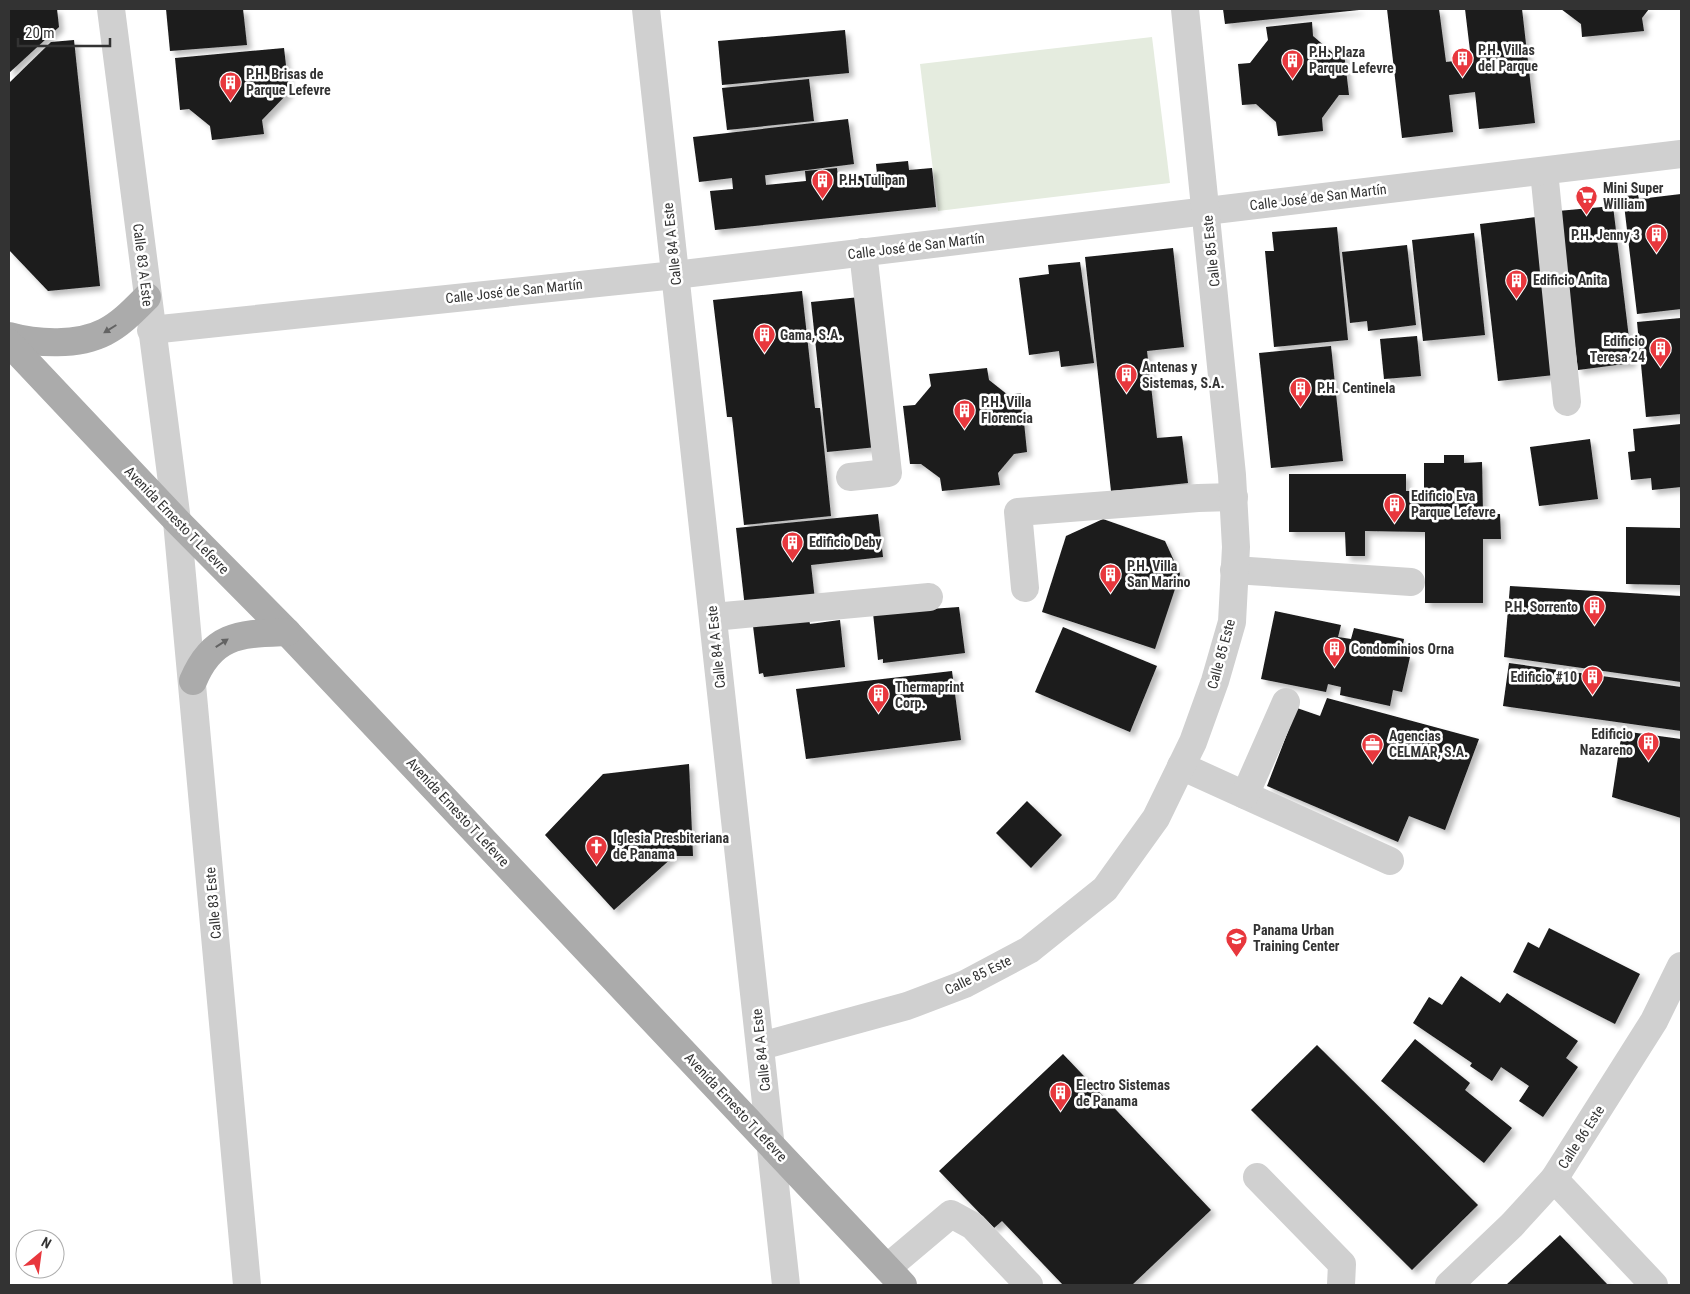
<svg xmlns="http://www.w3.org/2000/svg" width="1690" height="1294" font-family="'Roboto Condensed',sans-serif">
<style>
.green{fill:#e5ecdf}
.building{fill:#1a1a1a;filter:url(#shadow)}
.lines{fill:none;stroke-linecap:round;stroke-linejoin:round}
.minor{stroke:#d0d0d0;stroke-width:28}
.major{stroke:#ababab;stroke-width:28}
.oneway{fill:#636363}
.labels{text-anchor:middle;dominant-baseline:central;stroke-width:5;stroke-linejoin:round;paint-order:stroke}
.poi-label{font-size:14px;font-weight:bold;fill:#333;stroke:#fff;text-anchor:start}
.street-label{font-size:14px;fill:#333;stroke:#fff}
</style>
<defs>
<filter id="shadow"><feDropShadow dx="4.5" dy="4.5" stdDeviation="2.5" flood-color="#0004"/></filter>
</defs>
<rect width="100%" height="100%" fill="#fff"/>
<path class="green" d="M1152 37 1170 183 938 211 920 64Z"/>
<g class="building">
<path d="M9 9H57L59 27 9 73Z"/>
<path d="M166 9H243L247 45 170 51Z"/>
<path d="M1223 9H1359V10L1225 24Z"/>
<path d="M1387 9H1439L1446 62 1471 59 1465 9H1522L1535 123 1479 129 1475 92 1449 95 1453 132 1402 138Z"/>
<path d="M1561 9H1649L1642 18 1644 31 1582 37 1581 24Z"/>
<path d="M1312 22 1313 36 1334 54 1344 53 1349 95H1339L1322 118 1323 131 1278 136 1276 122 1256 104 1242 105 1238 64 1250 63 1268 40 1266 27Z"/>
<path d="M845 30 849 73 722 85 718 41Z"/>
<path d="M74 40 100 286 48 291 9 250V83L51 42Z"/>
<path d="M284 48 289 92 262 120 264 134 212 140 210 126 189 109 180 110 175 58Z"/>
<path d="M809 79 814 121 727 130 722 88Z"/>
<path d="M848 119 854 164 752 177 765 175 766 185 806 181 805 171 837 168 838 178 877 174 876 164 908 161 909 170 932 168 936 207 715 230 710 191 733 189 732 178 699 182 693 137Z"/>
<path d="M1681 194V309L1637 314 1623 196 1638 195 1639 199Z"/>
<path d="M1613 206 1632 363 1578 370 1558 211Z"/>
<path d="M1536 217 1554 375 1498 381 1480 224Z"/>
<path d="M1337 227 1348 340 1274 347 1265 251H1274L1272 232Z"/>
<path d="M1474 233 1485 335 1423 341 1412 240Z"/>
<path d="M1407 245 1416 325 1368 331 1367 321 1350 323 1342 252Z"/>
<path d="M1173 248 1184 347 1147 351 1157 438 1182 436 1188 483 1111 491 1085 257Z"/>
<path d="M1080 262 1094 363 1061 367 1059 351 1029 355 1019 278 1049 274 1048 265Z"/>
<path d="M802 291 815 408H820L831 516 744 525 732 417H727L713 300Z"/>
<path d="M860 297 877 447 827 452 811 302Z"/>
<path d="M1681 318V414L1646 417 1637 322Z"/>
<path d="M1417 336 1421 376 1384 379 1380 339Z"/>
<path d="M1331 346 1343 461 1271 468 1259 353Z"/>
<path d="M987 368 989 380 1008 395 1021 393 1027 452 1014 454 998 473 1000 485 942 491 940 478 921 464H910L903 406 915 405 931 386 929 374Z"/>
<path d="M1681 424V487L1652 490 1651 478 1631 480 1628 452 1635 451 1633 429Z"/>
<path d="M1590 439 1598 499 1539 506 1530 447Z"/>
<path d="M1444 455H1464V463L1482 462 1483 514H1500L1501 539H1483V603H1425V532L1365 531V556H1346L1345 532H1289V474H1406V491H1424V463H1444Z"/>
<path d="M878 514 883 557 811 565 815 600 745 608 736 528Z"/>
<path d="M1103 519 1165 541 1180 574 1155 649 1042 612 1066 536Z"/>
<path d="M1626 527 1681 528V585L1626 584Z"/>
<path d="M1510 586 1681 596V682L1504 657Z"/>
<path d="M959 607 965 653 883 663V659L878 660 873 613Z"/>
<path d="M1275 611 1341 625 1338 637 1351 639 1354 628 1404 639 1401 655 1410 657 1402 692 1393 690 1390 706 1340 695 1341 687 1328 684 1326 692 1261 679Z"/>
<path d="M809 620 810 624 840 620 845 667 764 677 763 673 759 674 753 626Z"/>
<path d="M1063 627 1157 666 1130 732 1035 692Z"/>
<path d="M1509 663 1681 687V731L1503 706Z"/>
<path d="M952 671 961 740 806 759 796 689Z"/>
<path d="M1327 698 1479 739 1445 830 1409 816 1398 842 1267 786 1297 708 1320 716Z"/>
<path d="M1622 731 1681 739V818L1612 797Z"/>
<path d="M689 764 693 856H674L614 910 545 835 603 774Z"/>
<path d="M1027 801 1062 835 1031 868 996 833Z"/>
<path d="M1549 928 1640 974 1615 1024 1513 972 1528 942 1539 948Z"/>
<path d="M1461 976 1500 1003 1507 993 1578 1041 1566 1058 1578 1067 1543 1117 1519 1101 1529 1086 1501 1067 1492 1081 1470 1066 1472 1063 1413 1023 1429 997 1442 1005Z"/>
<path d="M1415 1039 1470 1083 1465 1090 1512 1128 1484 1163 1381 1081Z"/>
<path d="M1317 1045 1478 1205 1412 1270 1251 1110Z"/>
<path d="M1063 1054 1211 1210 1132 1285H1063L1002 1221 994 1228 939 1171Z"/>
<path d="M1560 1235 1608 1285H1506Z"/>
</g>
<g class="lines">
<g class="minor">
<path d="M111 9 177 521 247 1285"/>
<path d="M646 9 786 1285"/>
<path d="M1544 171 1567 402"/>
<path d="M151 330 675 275 1681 154"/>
<path d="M850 477 888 473 863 252"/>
<path d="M1234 570 1411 582"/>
<path d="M1025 588 1018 512 1198 498 1234 497"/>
<path d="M713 617 929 597"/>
<path d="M1181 766 1390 861"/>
<path d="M1245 795 1286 702"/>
<path d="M761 1046 907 1006 965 984 1029 950 1105 889 1156 818 1193 742 1215 681 1232 622 1236 547 1232 475 1185 9"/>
<path d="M1257 1177 1342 1264 1341 1285"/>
<path d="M1554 1179 1654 1285"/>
<path d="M887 1268 951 1214 973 1226 1029 1285"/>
<path d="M1449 1285 1512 1225 1554 1179 1654 1021 1681 966"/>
</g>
<g class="major">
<path d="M9 336C37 344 78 346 105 332 121 324 134 310 147 297"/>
<path d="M9 343 177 521 287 632 903 1285"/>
<path d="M193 681C213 633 241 634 287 632"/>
</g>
</g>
<defs><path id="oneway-solid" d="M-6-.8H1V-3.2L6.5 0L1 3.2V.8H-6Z" transform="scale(1.25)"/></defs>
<g class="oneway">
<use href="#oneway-solid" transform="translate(110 329) rotate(148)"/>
<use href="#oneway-solid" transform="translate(222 643) rotate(-33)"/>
</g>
<defs>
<symbol id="building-pin" viewBox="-11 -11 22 30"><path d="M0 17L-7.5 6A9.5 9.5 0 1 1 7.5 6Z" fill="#e8373d" stroke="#fff"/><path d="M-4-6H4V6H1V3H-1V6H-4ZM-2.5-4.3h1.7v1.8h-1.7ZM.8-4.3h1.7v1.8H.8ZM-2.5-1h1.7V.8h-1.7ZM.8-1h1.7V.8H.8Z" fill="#fff"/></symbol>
<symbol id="supermarket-pin" viewBox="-11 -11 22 30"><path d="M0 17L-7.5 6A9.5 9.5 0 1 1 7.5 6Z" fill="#e8373d" stroke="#fff"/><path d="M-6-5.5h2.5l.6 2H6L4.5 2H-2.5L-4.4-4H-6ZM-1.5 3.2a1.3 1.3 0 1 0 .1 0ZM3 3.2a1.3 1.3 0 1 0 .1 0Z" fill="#fff"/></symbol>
<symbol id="office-pin" viewBox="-11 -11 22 30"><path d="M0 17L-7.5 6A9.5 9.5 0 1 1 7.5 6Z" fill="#e8373d" stroke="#fff"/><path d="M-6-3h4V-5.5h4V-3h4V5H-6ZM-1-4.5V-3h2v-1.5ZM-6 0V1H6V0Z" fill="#fff"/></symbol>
<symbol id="church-pin" viewBox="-11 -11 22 30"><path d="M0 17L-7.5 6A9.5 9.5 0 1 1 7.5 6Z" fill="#e8373d" stroke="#fff"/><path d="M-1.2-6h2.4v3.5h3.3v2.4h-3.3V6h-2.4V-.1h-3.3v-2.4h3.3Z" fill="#fff"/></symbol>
<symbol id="school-pin" viewBox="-11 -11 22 30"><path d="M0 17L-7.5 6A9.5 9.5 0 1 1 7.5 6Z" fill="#e8373d" stroke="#fff"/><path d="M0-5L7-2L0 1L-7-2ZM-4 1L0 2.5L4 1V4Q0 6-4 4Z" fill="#fff"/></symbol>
</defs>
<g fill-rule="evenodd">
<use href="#building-pin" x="1450" y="46" width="25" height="34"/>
<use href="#building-pin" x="1280" y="48" width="25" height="34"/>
<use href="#building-pin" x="218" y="70" width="25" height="34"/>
<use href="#building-pin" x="810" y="168" width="25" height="34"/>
<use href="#supermarket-pin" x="1574" y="184" width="25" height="34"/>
<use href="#building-pin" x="1644" y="222" width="25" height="34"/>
<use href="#building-pin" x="1504" y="268" width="25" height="34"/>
<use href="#building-pin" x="752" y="322" width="25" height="34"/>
<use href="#building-pin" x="1648" y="336" width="25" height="34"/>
<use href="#building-pin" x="1114" y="362" width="25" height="34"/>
<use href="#building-pin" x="1288" y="376" width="25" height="34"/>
<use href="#building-pin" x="952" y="398" width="25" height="34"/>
<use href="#building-pin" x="1382" y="492" width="25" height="34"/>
<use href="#building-pin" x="780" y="530" width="25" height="34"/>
<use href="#building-pin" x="1098" y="562" width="25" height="34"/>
<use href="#building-pin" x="1582" y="594" width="25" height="34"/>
<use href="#building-pin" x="1322" y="636" width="25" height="34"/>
<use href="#building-pin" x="1580" y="664" width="25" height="34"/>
<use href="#building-pin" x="866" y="682" width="25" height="34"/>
<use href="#building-pin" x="1636" y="730" width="25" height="34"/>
<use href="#office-pin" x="1360" y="732" width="25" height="34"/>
<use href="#church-pin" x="584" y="834" width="25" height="34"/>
<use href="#school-pin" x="1224" y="926" width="25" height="34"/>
<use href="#building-pin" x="1048" y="1080" width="25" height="34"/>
</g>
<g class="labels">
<g class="poi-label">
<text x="1478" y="50">P.H. Villas<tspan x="1478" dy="16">del Parque</tspan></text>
<text x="1309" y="52">P.H. Plaza<tspan x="1309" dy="16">Parque Lefevre</tspan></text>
<text x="246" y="74">P.H. Brisas de<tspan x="246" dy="16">Parque Lefevre</tspan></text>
<text x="839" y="180">P.H. Tulipan</text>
<text x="1603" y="188">Mini Super<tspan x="1603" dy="16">William</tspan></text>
<text x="1640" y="235" text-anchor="end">P.H. Jenny 3</text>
<text x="1533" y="280">Edificio Anita</text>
<text x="780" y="335">Gama, S.A.</text>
<text x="1645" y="341" text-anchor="end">Edificio<tspan x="1645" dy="16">Teresa 24</tspan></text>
<text x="1142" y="367">Antenas y<tspan x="1142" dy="16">Sistemas, S.A.</tspan></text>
<text x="1317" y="388">P.H. Centinela</text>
<text x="981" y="402">P.H. Villa<tspan x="981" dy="16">Florencia</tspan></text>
<text x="1411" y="496">Edificio Eva<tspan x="1411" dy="16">Parque Lefevre</tspan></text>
<text x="809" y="542">Edificio Deby</text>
<text x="1127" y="566">P.H. Villa<tspan x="1127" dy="16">San Marino</tspan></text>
<text x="1578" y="607" text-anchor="end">P.H. Sorrento</text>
<text x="1351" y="649">Condominios Orna</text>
<text x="1577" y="677" text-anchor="end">Edificio #10</text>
<text x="895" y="687">Thermaprint<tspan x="895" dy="16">Corp.</tspan></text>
<text x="1633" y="734" text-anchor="end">Edificio<tspan x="1633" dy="16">Nazareno</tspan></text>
<text x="1389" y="736">Agencias<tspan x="1389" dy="16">CELMAR, S.A.</tspan></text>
<text x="613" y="838">Iglesia Presbiteriana<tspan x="613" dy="16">de Panama</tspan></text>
<text x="1253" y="930">Panama Urban<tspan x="1253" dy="16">Training Center</tspan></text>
<text x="1076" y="1085">Electro Sistemas<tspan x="1076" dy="16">de Panama</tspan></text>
</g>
<g class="street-label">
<text transform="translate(1318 197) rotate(-7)">Calle José de San Martín</text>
<text transform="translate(672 244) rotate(-96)">Calle 84 A Este</text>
<text transform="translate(916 246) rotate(-7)">Calle José de San Martín</text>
<text transform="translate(1211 251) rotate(-96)">Calle 85 Este</text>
<text transform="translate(143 265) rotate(83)">Calle 83 A Este</text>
<text transform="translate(514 291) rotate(-6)">Calle José de San Martín</text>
<text transform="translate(177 520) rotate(46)">Avenida Ernesto T Lefevre</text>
<text transform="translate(716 647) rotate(-96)">Calle 84 A Este</text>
<text transform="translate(1221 654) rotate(-75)">Calle 85 Este</text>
<text transform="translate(458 812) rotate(47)">Avenida Ernesto T Lefevre</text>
<text transform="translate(213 903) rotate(-95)">Calle 83 Este</text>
<text transform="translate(978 975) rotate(-26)">Calle 85 Este</text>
<text transform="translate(761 1050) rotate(-96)">Calle 84 A Este</text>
<text transform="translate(736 1107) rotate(47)">Avenida Ernesto T Lefevre</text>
<text transform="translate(1581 1137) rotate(-57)">Calle 86 Este</text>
</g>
</g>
<rect width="1690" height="1294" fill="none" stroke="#333333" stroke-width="20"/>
<g transform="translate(40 1254) rotate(29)"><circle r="24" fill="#ffffff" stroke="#adadad"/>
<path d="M0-4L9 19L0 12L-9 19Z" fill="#e8373d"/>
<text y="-8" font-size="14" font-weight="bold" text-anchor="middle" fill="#333333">N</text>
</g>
<path d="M18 38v8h92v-8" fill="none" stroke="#333333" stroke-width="2.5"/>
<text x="25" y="38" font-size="15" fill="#333333" stroke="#ffffff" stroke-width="4" paint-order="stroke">20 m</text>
</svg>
